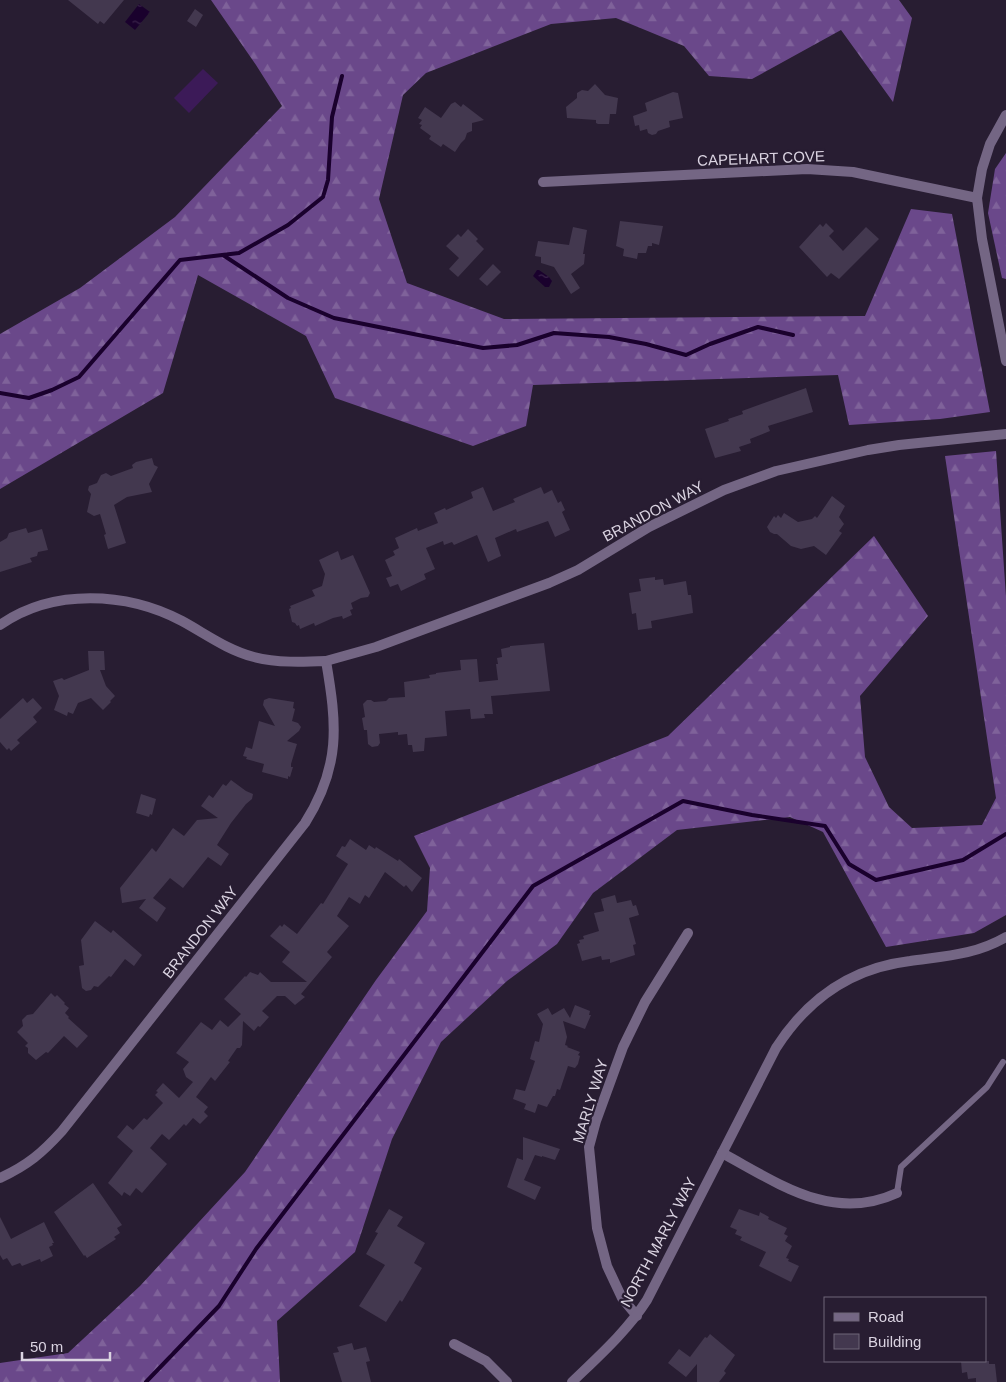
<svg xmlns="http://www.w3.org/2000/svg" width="1006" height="1382" font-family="Helvetica,sans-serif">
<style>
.forest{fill:url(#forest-firs)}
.pitch{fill:#3c1a58}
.water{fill:url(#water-ripples)}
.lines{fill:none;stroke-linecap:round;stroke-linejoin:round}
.stream{stroke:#1a012d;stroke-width:4}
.building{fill:#43384f}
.service{stroke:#746684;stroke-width:6}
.minor{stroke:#746684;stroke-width:10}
.labels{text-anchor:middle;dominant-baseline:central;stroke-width:4.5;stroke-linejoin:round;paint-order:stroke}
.street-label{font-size:15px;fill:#dad3e1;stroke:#281d32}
</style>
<defs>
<pattern id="forest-firs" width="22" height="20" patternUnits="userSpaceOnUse" patternTransform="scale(1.25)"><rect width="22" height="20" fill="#6a488a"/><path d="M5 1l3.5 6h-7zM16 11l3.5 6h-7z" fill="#7f629a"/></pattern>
<pattern id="water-ripples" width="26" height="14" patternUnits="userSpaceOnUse" patternTransform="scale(1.25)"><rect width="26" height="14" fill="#1a012d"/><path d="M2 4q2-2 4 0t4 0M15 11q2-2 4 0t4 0" fill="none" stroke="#3b254b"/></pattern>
</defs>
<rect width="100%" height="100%" fill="#281d32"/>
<g class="forest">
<path d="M211 0H899L912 18 893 102 841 30 752 79 709 76 684 46 616 18 551 24 426 73 403 95 379 199 407 283 504 319 865 316 911 209 952 214 990 412 940 419 849 425 838 375 533 385 526 426 473 446 335 398 306 336 198 275 163 393 0 489V334L80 288 175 217 282 106 256 65Z"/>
<path d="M1006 153V279L1002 278 988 213 995 169Z"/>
<path d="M996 451 1006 597V915L974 933 886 947 823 832 790 817 677 830 593 893 557 944 507 981 441 1042 392 1139 355 1252 277 1321 280 1382H0V1363L68 1353 140 1286 245 1172 376 980 427 911 430 868 414 836 668 736 874 536 928 616 860 696 865 757 889 807 912 828 982 825 996 798 945 456Z"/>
</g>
<path class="pitch" d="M203 69 218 83 189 113 174 98Z"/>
<g class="water">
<path d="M139 4 150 12 135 30 125 22Z"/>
<path d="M537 270H539L549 277 552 281 549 287H545L533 276Z"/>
</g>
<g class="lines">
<g class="stream">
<path d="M223 255 288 298 334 318 483 348 517 345 554 333 609 337 646 344 686 355 710 344 758 327 793 335"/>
<path d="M0 393 29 398 52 390 79 377 180 260 239 253 288 225 323 197 328 180 332 117 342 76"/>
<path d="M146 1382 219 1306 256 1249 533 886 683 801 752 815 825 826 849 864 876 880 963 860 1006 834"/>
</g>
</g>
<g class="building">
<path d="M68 0H124L104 24 100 21 98 24Z"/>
<path d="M195 9 203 15 196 27 187 21Z"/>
<path d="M595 84 605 95 618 98 616 114H610L609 124H598L596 123V120L567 118 566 107 577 98V93L582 90 588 91Z"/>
<path d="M673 92 678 93 683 118 669 121 670 127 658 131 656 134 652 135 648 133 647 129 640 131 639 125 635 126 633 116 647 111 645 103Z"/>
<path d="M455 102 461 107 463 104 484 120 472 123V131L467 133 465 139 461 143 455 152 443 144 441 147 429 139 431 136 420 128 422 125 419 124 422 120 418 118 425 107 441 118 451 104Z"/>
<path d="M620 221 663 226 659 245 652 243V246H648L646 253H638L637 259 623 256 624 249 616 246Z"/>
<path d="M826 223 834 231 829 236 843 251 866 227 879 239 839 279 831 273 827 277 799 247 820 224 823 227Z"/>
<path d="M573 227 587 230 583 254H585L584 264 571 274 580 288 571 294 554 267 541 263V257L535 256 538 241 569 245Z"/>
<path d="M468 229 478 239 476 241 484 249 458 277 449 269 459 258 446 246 458 234 461 237Z"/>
<path d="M493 264 501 272 487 286 479 279Z"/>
<path d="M806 388 813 412 768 426 770 431 750 439 751 443 739 447 741 451 715 458 705 429 729 421 728 419 743 414 742 411Z"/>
<path d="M152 458 154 465 158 467 149 484 152 492 127 497 114 505 126 543 108 549 104 535 106 534 100 514 94 516 87 512 91 494 88 490 89 486 97 483 101 475 106 473 111 476 133 468 132 465 136 462Z"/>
<path d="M483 487 493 511 515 502 513 499 541 487 544 494 552 490 558 503 561 501 565 510 562 512 570 530 555 537 548 521 517 532 516 529 495 538 501 556 488 562 477 535 454 545 452 542 444 545 443 541 426 548 435 569 424 574 426 579 401 591 398 584 390 587 386 578 392 576 385 560 395 555 393 551 399 548 395 538 417 528 418 531 438 523 434 513 445 508 446 510 473 498 471 492Z"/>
<path d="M832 496 845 506 839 517 844 524 839 531 842 533 826 555 814 546 801 549 791 546 777 534H774L770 532 767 527 774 516 776 518 778 515 781 518 784 513 798 522 812 519 815 516 817 518Z"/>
<path d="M26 528 28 533 42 529 48 550 38 552 37 556 30 558 32 562 0 572V542L7 538 9 533Z"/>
<path d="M338 551 341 560 353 555 370 593 368 597 361 598 351 603 353 609 350 610 352 615 343 619 342 616 333 618 315 626 314 623 300 629 299 625 297 626 295 623 292 622 289 609 291 608 290 606 315 596 312 590 322 586 325 574 319 560Z"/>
<path d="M655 577V580L663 579 664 585 686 581 688 595H691L693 613 651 621 652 628 638 630 636 613 632 614 629 593 641 591 639 579Z"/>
<path d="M544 643 550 691 491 696 493 714H484L485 718 471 719 470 709 445 711 447 736 425 738 424 751 413 752 412 745H408L407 734 398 735V732L379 734 380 743 378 746 372 747 368 744 367 730H364L362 718 365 717 363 704 367 700H371L374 702 386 701 389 698 405 697 404 682 430 678 429 675 436 674V673L461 670 460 660 477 659 479 682 498 680 496 664H498L497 658 502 657 501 649 510 647V646Z"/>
<path d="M88 651H104L105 670H100L106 686 115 696 110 701 111 702 103 710 91 698 78 703 73 714 68 712 67 716 54 710 59 696 53 681 62 678 64 680 89 670Z"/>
<path d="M23 698 27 703 33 698 42 708 33 717 37 722 17 740 20 743 11 751 9 748 7 750 0 742V719Z"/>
<path d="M269 698 294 702 293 708 295 709 292 721 298 723 301 727 299 731 287 741 297 744 291 764V767H293L290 777 288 776V779L262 772 264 764 246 759 247 757 243 756 246 747 252 749 259 721 275 726 263 705 264 700Z"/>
<path d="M231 780 246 791 253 794 252 799 246 804 231 823 217 845 229 854 221 866 208 857 183 888 170 878 153 898 166 908 157 922 139 908 146 899 122 903 120 888 152 848 156 852 173 828 184 836 197 820 218 818 201 806 209 795 213 798 223 784 226 786Z"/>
<path d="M141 794 156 799 152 815 150 814 149 817 136 813Z"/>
<path d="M350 839 366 850 369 845 375 849 376 847 398 861 399 859 422 878 412 892 406 885 404 887 385 872 369 898 365 895 360 904 349 897 337 916 349 926 327 952 332 957 301 994 305 997 295 1005 285 996H277L262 1011 269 1017 260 1027 258 1026 254 1031 243 1021 242 1045 240 1048H237L228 1061 230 1062 215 1081 211 1077 196 1097 208 1107 204 1112 208 1116 200 1124 193 1118 186 1126 184 1124 169 1140 162 1134 150 1148 167 1164 142 1193 136 1188 130 1196 124 1192 122 1196 108 1183 133 1151 117 1137 127 1125 133 1130 144 1118 147 1120 163 1103 155 1095 158 1092 156 1091 163 1083 179 1098 193 1082 186 1077 183 1069 189 1062 176 1053 196 1028 201 1022 212 1030 220 1020 228 1027 241 1014 224 999 245 976 246 977 250 972 258 975 260 972 271 982H307L282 962 290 952 270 936 280 925 282 927 284 924 297 934 321 903 323 904 348 864 336 856 342 846 345 847Z"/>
<path d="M615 895 617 903 631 900 633 906 636 905 639 915 629 918 636 944 633 945 635 955 610 963V959L602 960 601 956 582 961 577 944 580 943 579 940 584 939 583 936 599 931 594 913 604 911 601 899Z"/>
<path d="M95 921 111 933 113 930 142 955 134 966 125 959 111 977 109 976 98 987 94 986 91 990 86 991 82 988 79 966 84 965 81 940Z"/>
<path d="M51 993 55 997 57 995 65 1003 64 1004 69 1008 65 1013 69 1017 68 1018 88 1036 77 1048 64 1036 48 1053 46 1052 36 1060 28 1053V1048L25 1046 28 1043 17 1032 23 1026 22 1020 27 1015 33 1014Z"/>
<path d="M575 1005 590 1011 589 1015H591L585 1029 563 1021 567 1037 565 1045 568 1046 567 1047 580 1052 578 1055 580 1056 578 1064 575 1068 568 1066 560 1090 557 1089 555 1096H553L547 1107 538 1104 535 1113 524 1109 526 1104 513 1099 516 1089 525 1091 535 1061 530 1059 535 1041 539 1042 543 1024 537 1014 548 1008 552 1015 564 1008 570 1018Z"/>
<path d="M523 1137 560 1149 555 1160 542 1156V1157L535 1155 524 1180 541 1187 535 1200 507 1187 517 1158 523 1160Z"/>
<path d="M93 1183 122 1225 117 1228 120 1233 114 1237 116 1239 87 1258 85 1255 84 1256 54 1212Z"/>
<path d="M389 1209 403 1217 397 1226 425 1243 414 1263 422 1268 402 1302 400 1300 386 1322 359 1306 385 1265 366 1254 378 1233 375 1232Z"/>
<path d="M739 1209 759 1216 760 1212 769 1217 768 1219 787 1228 784 1234 788 1236 785 1241 792 1246 786 1258 789 1259 788 1261 799 1266 791 1282 759 1266 766 1252 740 1240 742 1237 735 1234 737 1230 730 1227Z"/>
<path d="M0 1217 11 1239 44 1222 54 1243H52L53 1245 49 1247 53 1256 41 1262 40 1259 22 1266 20 1263 12 1266 7 1258 3 1260 0 1255Z"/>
<path d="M710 1334 735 1355 724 1371 726 1373 719 1382H697V1364L686 1377 668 1363 679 1349 690 1357 705 1337 707 1338Z"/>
<path d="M352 1343 354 1350 366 1347 370 1361 366 1362 371 1382H342L333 1353 339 1352 337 1347Z"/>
<path d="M961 1361H989V1364H995L997 1382H976V1378L968 1379 967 1372 962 1373Z"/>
</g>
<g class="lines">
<path class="service" d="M897 1193 901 1167 987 1087 1003 1062"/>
<g class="minor">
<path d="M1006 115 990 144 982 169 977 198 982 239 1006 361"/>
<path d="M543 182 807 169 853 172 977 198"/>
<path d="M0 625C53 588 127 592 182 621 206 634 227 650 254 657 277 663 303 662 326 661 337 725 341 766 305 823L62 1131C42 1153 28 1165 0 1178"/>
<path d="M326 661 376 647 549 583 578 570 649 527 724 490 776 471 868 450 899 445 1006 434"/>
<path d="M722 1153C778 1183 832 1223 897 1193"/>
<path d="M637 1316 622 1298 607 1266 597 1228 589 1147 596 1121 623 1047 645 1002 688 933"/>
<path d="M454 1344 486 1361 507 1382"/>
<path d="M572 1382C599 1356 627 1331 647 1300L776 1048C808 998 851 968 910 961 945 956 975 955 1006 937"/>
</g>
</g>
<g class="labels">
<g class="street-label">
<text transform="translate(761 158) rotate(-2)">CAPEHART COVE</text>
<text transform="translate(653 511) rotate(-28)">BRANDON WAY</text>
<text transform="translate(200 932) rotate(-52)">BRANDON WAY</text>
<text transform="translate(590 1101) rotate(-73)">MARLY WAY</text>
<text transform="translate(658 1242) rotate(-62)">NORTH MARLY WAY</text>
</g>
</g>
<rect x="824" y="1297" width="162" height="65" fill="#281d32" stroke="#6f6678"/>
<rect x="834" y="1313" width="25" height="8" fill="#746684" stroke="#6f6678"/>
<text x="868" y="1322" font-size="15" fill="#dad3e1">Road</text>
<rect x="834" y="1334" width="25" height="15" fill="#43384f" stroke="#6f6678"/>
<text x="868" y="1347" font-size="15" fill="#dad3e1">Building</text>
<path d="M22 1352v8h88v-8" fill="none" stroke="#dad3e1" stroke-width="2.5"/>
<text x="30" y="1352" font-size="15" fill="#dad3e1" stroke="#281d32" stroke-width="4" paint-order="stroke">50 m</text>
</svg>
